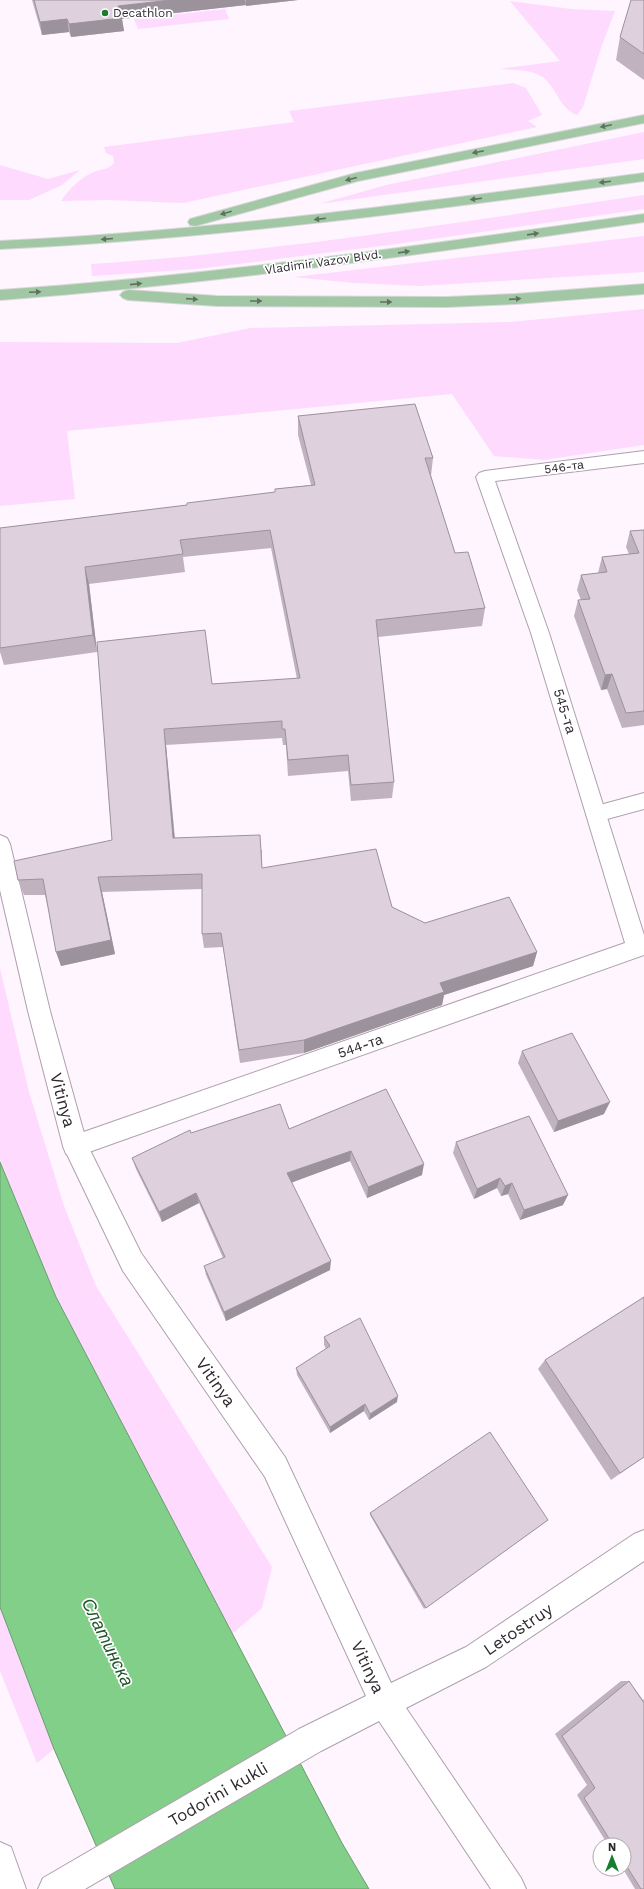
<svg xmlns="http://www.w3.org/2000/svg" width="644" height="1889" font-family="'Work Sans',sans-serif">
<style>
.green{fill:#fedafe}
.water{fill:#82cf8a;stroke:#699d6e}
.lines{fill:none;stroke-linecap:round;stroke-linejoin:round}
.service-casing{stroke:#ada0ad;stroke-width:2}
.minor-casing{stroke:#ada0ad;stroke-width:2}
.tertiary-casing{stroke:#ada0ad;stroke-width:2}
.primary-casing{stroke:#d9d8d9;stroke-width:2}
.service{fill:#fff;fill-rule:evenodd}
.minor{fill:#fff;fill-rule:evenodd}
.tertiary{fill:#fff;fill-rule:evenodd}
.primary{fill:#a1c7a4;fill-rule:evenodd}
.wall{fill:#c0b3bf}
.shaded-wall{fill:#9c929b}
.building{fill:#dfd0de;stroke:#9c929b}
.oneway{fill:#627063}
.poi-dot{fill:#197d30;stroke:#fff;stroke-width:1.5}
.labels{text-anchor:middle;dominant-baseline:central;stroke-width:3.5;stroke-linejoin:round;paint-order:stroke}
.far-poi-label{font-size:12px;fill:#2e282e;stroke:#fff;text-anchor:start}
.far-street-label{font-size:12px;fill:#2e282e;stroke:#fff}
.street-label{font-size:14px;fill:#2e282e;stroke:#fff}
.near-street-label{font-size:17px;fill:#2e282e;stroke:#fff}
.near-water-label{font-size:18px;font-style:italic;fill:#205528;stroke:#fff}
</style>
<rect width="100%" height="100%" fill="#fef5fe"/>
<g class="green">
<path d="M510 1 571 9 615 11 601 48 583 107 577 115C560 109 557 89 544 78 533 69 513 70 499 69L560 61Z"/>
<path d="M225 9 229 19 138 29 134 19Z"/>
<path d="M513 83 526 88 542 115 528 121 537 127 183 203 108 200 61 201C68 190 82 176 94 172 104 168 106 171 114 163L113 156 106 153 104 147 294 122 289 111Z"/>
<path d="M644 132V159L319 204 386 185Z"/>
<path d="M0 165 48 179 80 170 62 185 29 200H0Z"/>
<path d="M644 195V209L389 245 197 269 92 276 91 264C277 252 460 222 644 195Z"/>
<path d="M644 236V272L420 286 354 283 294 277Z"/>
<path d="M644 309V445L544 460 494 456 452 394 67 431 75 499 0 506V342L177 343 250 328 511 322Z"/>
<path d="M0 968 29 1092 64 1206 96 1286 272 1567 262 1608 232 1634 56 1297 0 1162Z"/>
<path d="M0 1607 54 1749 37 1763 0 1671Z"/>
</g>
<path class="water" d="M0 1162 56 1297 342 1843 369 1889H115L54 1749 0 1607Z"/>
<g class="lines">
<defs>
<path id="service" d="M644 793V809L596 822 589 820 586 814 589 808Z"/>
<path id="minor" d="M644 451V463L495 481 549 633 644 935V955L75 1157 66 1154 63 1146 66 1138 75 1135 625 943 531 633 476 477 479 473 485 471Z"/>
<g id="tertiary">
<path d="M0 835 7 838 10 844 50 1011 87 1144 141 1253 285 1457 391 1683 466 1647 634 1534 644 1530V1561L486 1667 406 1708 521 1878 526 1889H491L379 1721 321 1751 85 1889H38L43 1878 299 1729 366 1696 265 1477 123 1271 63 1146 28 1011 0 890Z"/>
<path d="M0 1842 11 1847 26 1889H0Z"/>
</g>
<g id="primary">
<path d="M644 115V123L358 181 195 226 190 225 188 222 190 219 356 173Z"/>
<path d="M644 173V181C430 210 216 239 0 249V241C216 231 430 201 644 173Z"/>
<path d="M644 214V222C430 253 216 284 0 300V290C216 275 430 244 644 214Z"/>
<path d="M644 284V294L515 304 447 307 217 306 128 300 123 298 120 295 123 292 128 290 217 296 447 297 515 294Z"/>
</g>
</defs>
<use href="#service" class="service-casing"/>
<use href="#minor" class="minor-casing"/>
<use href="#tertiary" class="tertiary-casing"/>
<use href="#primary" class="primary-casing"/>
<use href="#service" class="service"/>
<use href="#minor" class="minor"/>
<use href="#tertiary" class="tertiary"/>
<use href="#primary" class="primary"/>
</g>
<g class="wall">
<path d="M32 0H298L246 6V5L122 19 124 31 71 37 69 32 42 35Z"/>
<path d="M644 0V80L616 60 620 37Z"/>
<path d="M298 416 433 458 431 476 455 553 485 608 482 626 378 637 394 782 392 798 351 801 348 771 288 776 286 745H283L282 738 166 745 175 838 262 850V868L392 907 425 923 537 952 533 966 444 995 442 1005 304 1053 240 1063 223 947 204 948 202 934V889L102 892 115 954 61 966 45 895H24L18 880 112 840 97 642 212 684 297 679 271 548 183 557 185 572 89 584 97 652 4 665 0 652V528L187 505 275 492V489L311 485 298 435Z"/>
<path d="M644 530V725L622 728 607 689 601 690 574 616 578 600H581L577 590 581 575 598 573 602 557 629 554 626 547 630 531Z"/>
<path d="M522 1051 604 1114 554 1132 518 1063Z"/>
<path d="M289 1129 422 1175 367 1198 350 1161 291 1182 330 1270 226 1321 206 1275 204 1266 223 1258 199 1203 162 1222 136 1169 132 1158 191 1133Z"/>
<path d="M456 1142 563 1205 520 1220 508 1194 501 1196 497 1188 474 1199 453 1153Z"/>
<path d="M644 1297V1457L611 1480 538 1369 545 1360Z"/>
<path d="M324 1337 397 1402 369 1420 364 1411 330 1433 297 1375 296 1368 326 1349 324 1345Z"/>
<path d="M370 1513 548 1520 424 1609 370 1515Z"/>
<path d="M621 1681H629L643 1700 644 1699V1889H635L623 1869H624V1845H608L577 1795 587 1785 555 1734Z"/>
</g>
<g class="shaded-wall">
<path d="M171 0H245L246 5 122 19 124 31 71 37 69 24 118 6Z"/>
<path d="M246 0H298L246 6Z"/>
<path d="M67 19 69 32 42 35 40 22Z"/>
<path d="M85 567 89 584 97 652 93 635Z"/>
<path d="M612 674 607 689 601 690 605 675Z"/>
<path d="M164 729 166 745 176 854 173 838Z"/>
<path d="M98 877 102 892 115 954 61 966 56 952Z"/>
<path d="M537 952 533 966 444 995 442 1005 304 1053V1040L440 983Z"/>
<path d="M610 1102 604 1114 554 1132 558 1121Z"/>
<path d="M351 1151 350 1161 288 1184 287 1173Z"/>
<path d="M424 1164 422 1175 367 1198 368 1187Z"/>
<path d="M500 1178 497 1188 474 1199 477 1189Z"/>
<path d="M512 1183 508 1194 501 1196 505 1186Z"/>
<path d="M196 1193 199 1203 162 1222 159 1212Z"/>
<path d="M568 1195 563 1205 520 1220 524 1210Z"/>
<path d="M331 1261 330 1270 226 1321 224 1312Z"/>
<path d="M398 1396 397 1402 369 1420 370 1414Z"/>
<path d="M365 1404 364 1411 330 1433V1427Z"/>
</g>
<g class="building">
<path d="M34 0H171L118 6 122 18 69 24 67 19 40 22Z"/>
<path d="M631 0H644V54L620 37Z"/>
<path d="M415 404 433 458H425L455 553 468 552 485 608 376 620 394 782 351 785 348 755 288 760 285 729H282V721L164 729 173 838 260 835 262 868 376 849 392 907 425 923 509 897 537 952 440 983 444 992 304 1040 239 1050 221 933 202 934V874L98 877 111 940 56 952 43 879 18 880 14 861 112 840 97 642 205 630 212 684 300 678 270 530 180 540 183 554 85 567 93 635 0 648V528L187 505V503L275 492V489L315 485 298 416Z"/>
<path d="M644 530V711L626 713 612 674 605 675 578 600 590 599 581 575 607 572 602 557 639 553 630 531Z"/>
<path d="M572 1033 610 1102 558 1121 522 1051Z"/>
<path d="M386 1089 424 1164 368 1187 351 1151 287 1173 331 1261 224 1312 204 1266 225 1257 196 1193 159 1212 132 1158 190 1130 191 1133 280 1104 289 1129Z"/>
<path d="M529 1116 568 1195 524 1210 512 1183 505 1186 500 1178 477 1189 456 1142Z"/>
<path d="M644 1297V1457L620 1473 545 1360Z"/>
<path d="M360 1318 398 1396 370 1414 365 1404 330 1427 296 1368 330 1346 324 1337Z"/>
<path d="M490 1432 548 1520 426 1608 370 1513Z"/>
<path d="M629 1681 644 1703V1889H641L624 1862V1845H613L584 1798 595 1788 562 1736Z"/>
</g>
<defs><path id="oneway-solid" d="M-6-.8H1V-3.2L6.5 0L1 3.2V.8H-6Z"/></defs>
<g class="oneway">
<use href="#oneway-solid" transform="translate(606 126) rotate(168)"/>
<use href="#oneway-solid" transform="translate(478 152) rotate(168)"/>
<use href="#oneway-solid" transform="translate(351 179) rotate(165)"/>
<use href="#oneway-solid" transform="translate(605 182) rotate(173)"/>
<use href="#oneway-solid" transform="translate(476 199) rotate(173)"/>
<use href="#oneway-solid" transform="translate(226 213) rotate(164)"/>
<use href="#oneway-solid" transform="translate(320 219) rotate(173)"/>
<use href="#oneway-solid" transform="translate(533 234) rotate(-8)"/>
<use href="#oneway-solid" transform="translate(107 239) rotate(175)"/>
<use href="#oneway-solid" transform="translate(404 252) rotate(-8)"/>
<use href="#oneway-solid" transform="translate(136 284) rotate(-6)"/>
<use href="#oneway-solid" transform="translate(35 292) rotate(-3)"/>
<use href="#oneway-solid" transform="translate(192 299) rotate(4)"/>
<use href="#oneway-solid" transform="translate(515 299) rotate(-4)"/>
<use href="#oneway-solid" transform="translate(256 301)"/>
<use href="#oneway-solid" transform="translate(386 302)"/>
</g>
<circle class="poi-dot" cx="105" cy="13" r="4"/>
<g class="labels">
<g class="far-poi-label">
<text x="113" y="13">Decathlon</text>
</g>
<g class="far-street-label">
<text transform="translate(323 262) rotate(-8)">Vladimir Vazov Blvd.</text>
<text transform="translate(564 467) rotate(-7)">546-та</text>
</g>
<g class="street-label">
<text transform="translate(565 711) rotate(73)">545-та</text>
<text transform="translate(360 1046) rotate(-19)">544-та</text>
</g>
<g class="near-street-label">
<text transform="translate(63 1100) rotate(75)">Vitinya</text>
<text transform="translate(216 1382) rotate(55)">Vitinya</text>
<text transform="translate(518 1629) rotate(-34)">Letostruy</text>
<text transform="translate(368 1667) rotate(65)">Vitinya</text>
<text transform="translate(218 1794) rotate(-30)">Todorini kukli</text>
</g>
<g class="near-water-label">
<text transform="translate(108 1642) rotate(64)">Слатинска</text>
</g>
</g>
<g transform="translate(612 1857)"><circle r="19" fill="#ffffff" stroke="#aba9ab"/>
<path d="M0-3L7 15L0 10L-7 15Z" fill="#197d30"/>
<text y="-6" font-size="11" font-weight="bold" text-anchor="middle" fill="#2e282e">N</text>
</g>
</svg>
